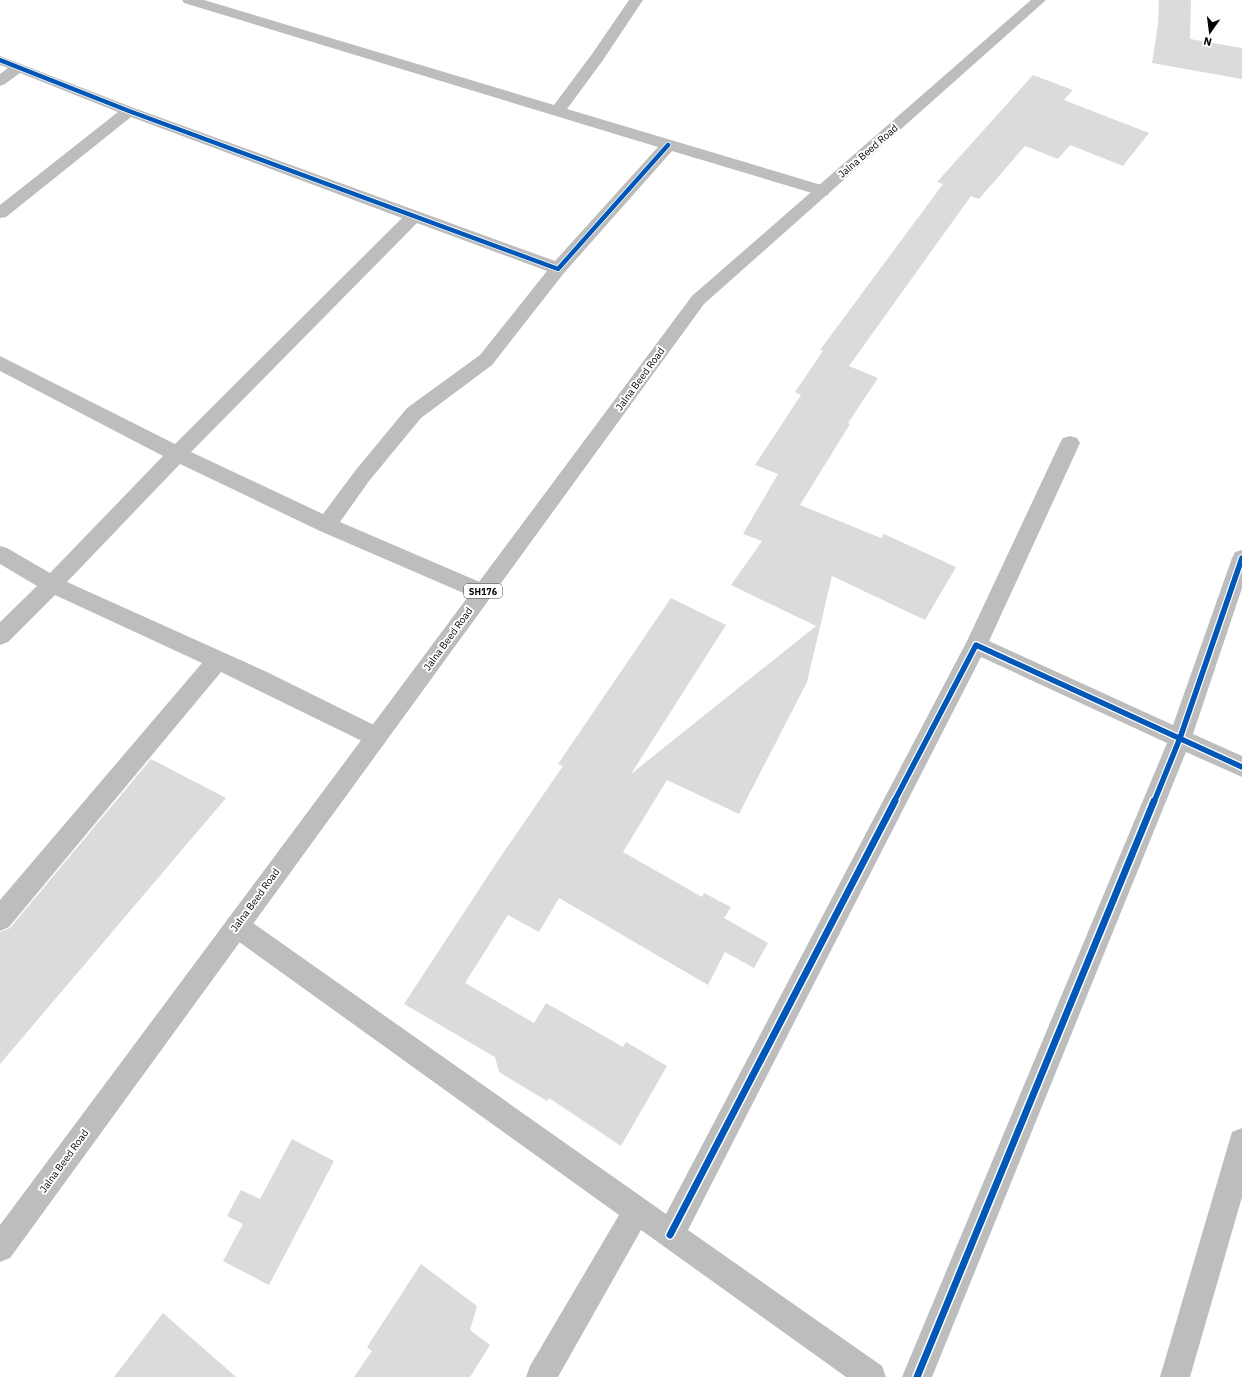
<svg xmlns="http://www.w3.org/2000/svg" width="1242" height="1377" viewBox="0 0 1242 1377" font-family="'IBM Plex Sans',sans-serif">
	<rect width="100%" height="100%" fill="#fff"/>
	<!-- building -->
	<g fill="#dbdbdb">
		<polygon points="1159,0 1191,0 1190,39 1242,48 1242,79 1152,63 1158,24"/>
		<polygon points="1033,75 1073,90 1064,100 1149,133 1123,166 1070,145 1058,159 1025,146 979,199 971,196 849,366 878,378 848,423 850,424 800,505 881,538 884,534 956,567 925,620 832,576 807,682 739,814 667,780 623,852 702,897 704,893 731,907 724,918 768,943 754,968 725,952 708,985 559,898 539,932 508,915 465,983 534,1023 546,1003 623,1047 626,1042 667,1066 621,1146 549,1098 547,1101 499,1072 495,1057 404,1004 499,859 563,766 558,764 671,598 726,625 631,774 816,626 731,585 762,541 743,534 778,474 755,465 801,395 795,392 823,351 820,350 943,184 937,182"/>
		<polygon points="151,759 226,798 0,1064 0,932 10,928"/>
		<polygon points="292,1139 334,1161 269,1285 223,1261 243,1224 227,1216 241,1190 260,1199"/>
		<polygon points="421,1264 477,1306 470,1330 490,1345 470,1377 354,1377 372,1351 367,1347"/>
		<polygon points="163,1313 236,1377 114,1377"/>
	</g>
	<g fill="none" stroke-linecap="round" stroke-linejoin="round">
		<!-- street -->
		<g fill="#bdbdbd" fill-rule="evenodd">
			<path d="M182 0H204L554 105 592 54 629 0H643L603 60 567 109 828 187 830 191 828 195 822 196 672 151 564 273 492 365 421 418 369 481 340 522 489 586 492 592 489 598 482 601 475 598 320 531 180 464 67 582 267 672 384 730 387 737 384 744 376 747 368 744 221 672 9 927 0 931V900L202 663 55 595 8 642 0 645V622L37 586 0 564V546L7 548 50 573 163 456 0 371V356L175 444 402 218 131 117 6 217 0 218V205L118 112 20 73 5 84 0 86V74L8 68 0 65V56L134 108 555 261 658 147 184 3ZM417 223 547 271 480 355 407 408 355 471 323 514 191 452Z"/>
			<polygon points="1070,436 1077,438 1080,443 989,641 1173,725 1232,558 1235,552 1242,550 1242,588 1193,734 1242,756 1242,777 1186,752 932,1377 902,1377 1167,743 981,657 688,1230 882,1366 886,1377 846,1377 641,1230 558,1377 526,1377 530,1366 619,1215 228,934 225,926 228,918 237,914 246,918 666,1214 967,641 1060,443 1063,438"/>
			<polygon points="1242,1128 1242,1197 1190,1377 1160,1377 1232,1132"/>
		</g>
		<!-- primary -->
		<polygon fill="#bdbdbd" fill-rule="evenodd" points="1031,0 1046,0 704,304 10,1258 0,1262 0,1225 692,296"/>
		<defs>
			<polyline id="cycleway-far2" points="0,60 129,111 558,269 668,145"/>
			<g id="cycleway-far1">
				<polyline points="894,802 976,645 1242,767"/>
				<polyline points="1154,802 1180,738 1242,558"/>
			</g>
			<g id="cycleway">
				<polyline points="670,1235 895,801"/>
				<polyline points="917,1377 1154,801"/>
			</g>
		</defs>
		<!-- cycleway-far2 casing -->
		<use href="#cycleway-far2" stroke="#fff" stroke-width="6"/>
		<!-- cycleway-far1 casing -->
		<use href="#cycleway-far1" stroke="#fff" stroke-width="8"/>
		<!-- cycleway casing -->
		<use href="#cycleway" stroke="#fff" stroke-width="10"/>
		<!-- cycleway-far2 -->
		<use href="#cycleway-far2" stroke="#0057b8" stroke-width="4.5"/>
		<!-- cycleway-far1 -->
		<use href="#cycleway-far1" stroke="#0057b8" stroke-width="5.5"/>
		<!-- cycleway -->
		<use href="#cycleway" stroke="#0057b8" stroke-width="7"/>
	</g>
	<g text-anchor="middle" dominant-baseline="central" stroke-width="4" stroke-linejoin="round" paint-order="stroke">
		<!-- shield labels -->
		<rect fill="#fff" stroke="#4c4c4c" stroke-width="1" x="464" y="584" width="38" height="14" rx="3"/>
		<g font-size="9" font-weight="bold" fill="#000">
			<text x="483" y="591">SH176</text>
		</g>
		<!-- street labels -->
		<g font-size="10" fill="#000" stroke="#fff">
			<text transform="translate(868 151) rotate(-41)">Jalna Beed Road</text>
			<text transform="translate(640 379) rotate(-54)">Jalna Beed Road</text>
			<text transform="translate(448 639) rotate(-54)">Jalna Beed Road</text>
			<text transform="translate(255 900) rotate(-54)">Jalna Beed Road</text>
			<text transform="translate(64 1161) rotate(-54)">Jalna Beed Road</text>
		</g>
	</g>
	<!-- north arrow -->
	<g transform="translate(1210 32) rotate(194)" stroke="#ffffff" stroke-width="3" paint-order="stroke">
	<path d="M0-3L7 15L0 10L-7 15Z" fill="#000000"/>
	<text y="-6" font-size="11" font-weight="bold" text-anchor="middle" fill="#000000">N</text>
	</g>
</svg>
